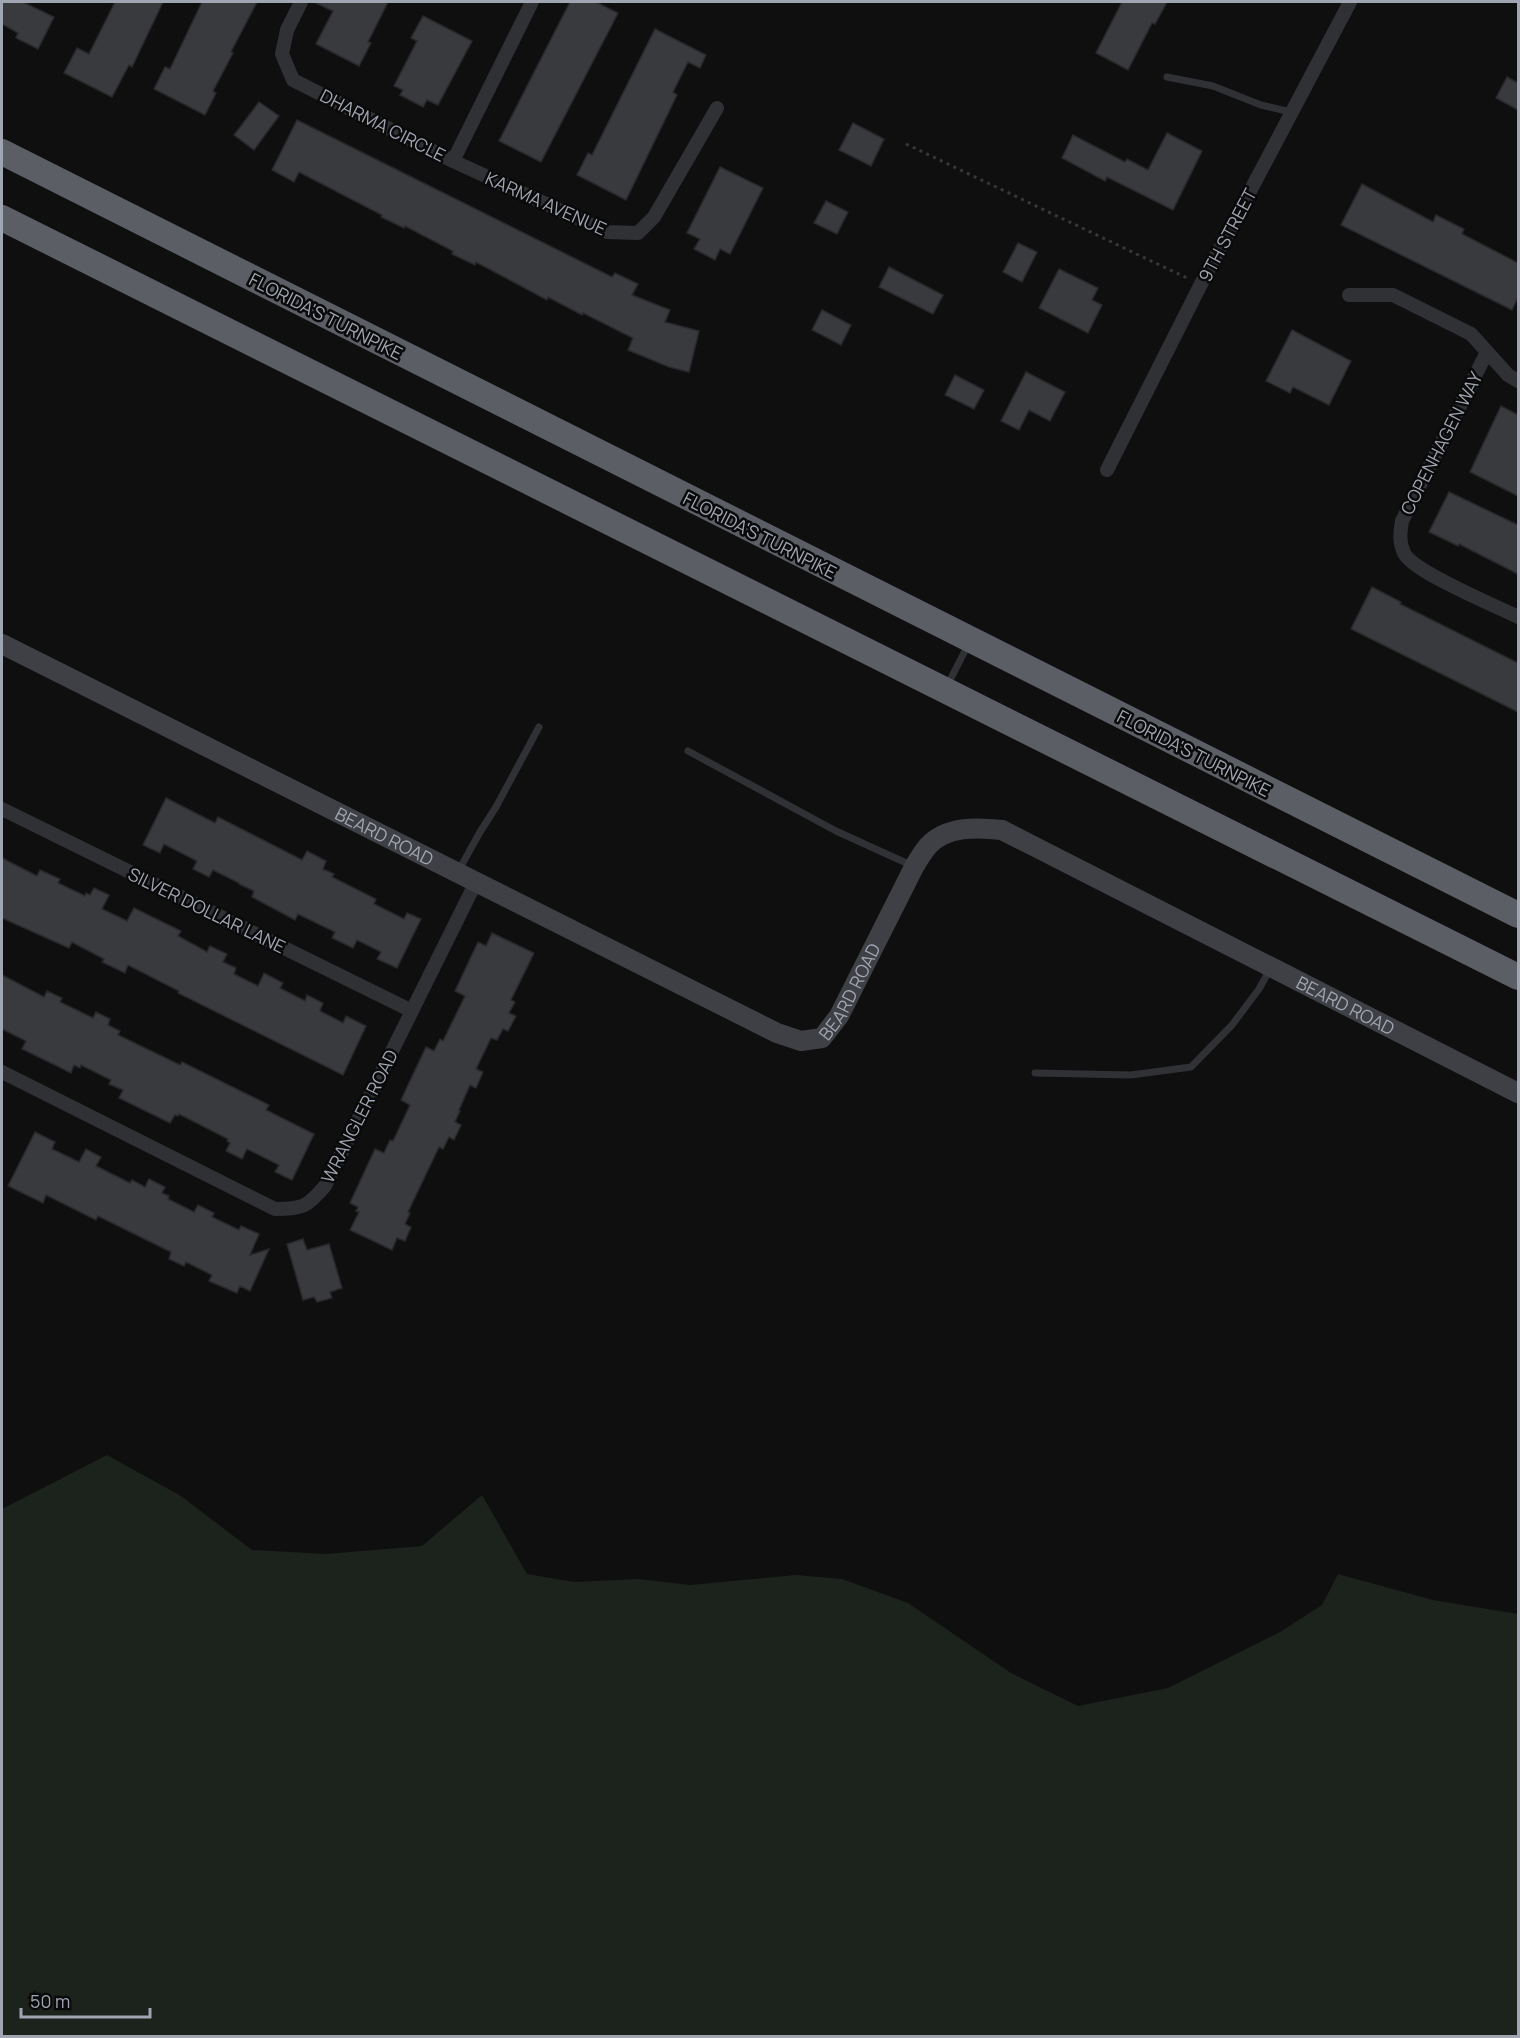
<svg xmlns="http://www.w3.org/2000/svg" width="1520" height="2038" viewBox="0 0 1520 2038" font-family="Manrope,sans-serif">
	<rect width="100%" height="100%" fill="#0f0f10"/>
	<!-- green -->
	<polygon fill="#1b231c" points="107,1455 181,1496 252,1550 326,1554 422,1546 482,1495 527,1574 574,1582 638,1579 690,1585 796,1575 842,1579 908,1603 1011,1673 1078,1706 1168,1688 1280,1632 1322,1605 1338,1574 1433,1600 1518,1614 1518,2036 2,2036 2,1509"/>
	<!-- building -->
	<g fill="#393a3e" stroke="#29292c" stroke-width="1.5">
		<polygon points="2,2 23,2 54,17 38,49 16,38 18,33 2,24"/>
		<polygon points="115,2 163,2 132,67 129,65 112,97 64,73 77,48 89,54"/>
		<polygon points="202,2 257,2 231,52 233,53 213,91 216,93 205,115 154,89 165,67 170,69"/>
		<polygon points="314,2 388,2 368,42 371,43 359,66 316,44 333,11"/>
		<polygon points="570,2 596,2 618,13 541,162 499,141"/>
		<polygon points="1122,2 1167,2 1155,24 1152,23 1128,70 1096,53"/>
		<polygon points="423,16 472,41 438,105 427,100 423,107 400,95 403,90 394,86 417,41 411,38"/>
		<polygon points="655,29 706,55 700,68 688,62 673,92 677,95 626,200 577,175 588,153 592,155"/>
		<polygon points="1507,77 1518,83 1518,110 1496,98"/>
		<polygon points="259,102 279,116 254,150 234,135"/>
		<polygon points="297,120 612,277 615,273 638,284 632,295 670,310 665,322 699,331 689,372 669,367 628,350 633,338 583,313 582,315 548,297 547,300 476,262 475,265 452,254 453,251 405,226 404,228 381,217 382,215 299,172 294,182 272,170"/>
		<polygon points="853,123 884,139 871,166 839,150"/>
		<polygon points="1167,133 1202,151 1173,210 1107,177 1105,181 1062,158 1073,135 1125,162 1127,159 1148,170"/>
		<polygon points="720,167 763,188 730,254 720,249 715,260 694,249 700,239 687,233"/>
		<polygon points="1362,184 1433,222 1436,215 1464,229 1462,234 1518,263 1518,297 1512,310 1341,225"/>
		<polygon points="826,201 848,212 837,234 814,223"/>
		<polygon points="1018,243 1037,252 1022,282 1003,272"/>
		<polygon points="889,267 943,295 933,314 879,287"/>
		<polygon points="1059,269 1098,288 1092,300 1102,305 1088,333 1039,308"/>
		<polygon points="822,310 851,325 841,345 812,330"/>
		<polygon points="1292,330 1351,361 1329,405 1293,387 1290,393 1266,381"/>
		<polygon points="1026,372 1065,392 1050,421 1029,410 1019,430 1001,421"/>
		<polygon points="955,375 984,390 974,409 945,395"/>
		<polygon points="1501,406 1518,415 1518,496 1470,472"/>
		<polygon points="1449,492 1518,525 1518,574 1459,544 1458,546 1429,532"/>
		<polygon points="1372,587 1401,602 1400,604 1518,663 1518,712 1351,629"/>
		<polygon points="166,798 215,823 218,817 302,860 307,851 326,861 323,869 334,874 332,877 376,899 374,904 404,919 407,913 421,919 397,968 377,959 381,952 357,940 353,948 332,938 335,932 298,914 295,920 252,897 254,891 239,884 239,883 213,870 209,877 193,869 197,861 164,844 160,853 143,845"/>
		<polygon points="2,858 37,876 40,870 60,879 58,883 85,896 86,893 90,895 94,888 109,895 102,909 127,921 134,908 181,931 178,936 207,952 210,946 227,954 223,962 236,968 234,974 258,986 264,973 283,983 280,988 305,1001 307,995 323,1003 320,1011 343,1023 346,1016 366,1026 343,1075 178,993 179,991 128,965 125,973 102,962 104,959 72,942 69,948 2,918"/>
		<polygon points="492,933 534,953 511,1000 515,1002 509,1013 516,1016 508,1031 503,1029 497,1040 491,1038 476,1069 483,1072 476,1088 470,1085 459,1110 460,1111 455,1122 461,1125 454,1140 449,1137 443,1149 439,1147 408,1212 410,1213 405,1224 411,1227 405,1241 397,1238 392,1250 350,1230 359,1212 356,1211 358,1207 350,1203 375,1149 384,1153 390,1140 393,1141 410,1105 401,1100 426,1047 434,1051 440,1039 443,1041 465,996 455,991 478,942 486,946"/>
		<polygon points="2,975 44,997 47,991 62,998 60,1002 93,1018 96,1012 110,1019 108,1025 120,1031 118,1035 180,1065 182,1062 269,1105 266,1110 314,1134 292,1180 275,1172 279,1165 247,1149 242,1159 226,1151 230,1143 227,1141 228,1139 179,1114 178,1116 175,1115 170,1123 119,1098 123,1090 109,1084 111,1080 81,1065 80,1068 74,1065 71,1073 22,1049 26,1041 2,1029"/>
		<polygon points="35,1132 55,1142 52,1149 79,1162 86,1149 101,1157 96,1166 130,1183 132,1180 145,1187 149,1179 165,1187 162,1193 169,1196 168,1199 194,1212 198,1205 214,1213 212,1217 239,1230 241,1226 259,1234 250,1255 269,1249 250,1291 240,1286 237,1293 209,1281 212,1275 186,1262 184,1266 169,1259 171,1252 98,1216 96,1220 46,1195 43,1203 8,1186"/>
		<polygon points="303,1239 307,1250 329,1244 342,1288 330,1292 332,1298 317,1302 314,1297 303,1300 287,1244"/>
	</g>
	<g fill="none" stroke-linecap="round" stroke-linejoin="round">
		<!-- path -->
		<polyline stroke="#36383c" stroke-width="3" stroke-dasharray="3 4.5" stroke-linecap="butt" points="906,144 1189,279"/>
		<!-- lane -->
		<g stroke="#303135" stroke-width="7">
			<polyline points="1167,77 1213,86 1261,105 1291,112"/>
			<polyline points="947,686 969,643"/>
			<polyline points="688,751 836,831 913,866"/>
			<polyline points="459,870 480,832 496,807 539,727"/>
			<polyline points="1035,1073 1131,1075 1191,1067 1232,1025 1259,989 1270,969"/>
		</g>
		<!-- street -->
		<g stroke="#303135" stroke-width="14">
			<polyline points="301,2 287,30 282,54 293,80 453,161 607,232 638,233 654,217 717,108"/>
			<polyline points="453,161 532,2"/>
			<polyline points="1349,295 1393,295 1471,334 1508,375 1518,381"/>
			<path d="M1487 352 1402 521C1400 533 1399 542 1404 553 1413 572 1496 606 1518 617"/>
			<polyline points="1107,470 1201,284 1350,2"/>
			<polyline points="2,809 412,1011"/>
			<path d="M2 1072 275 1209C303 1209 307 1207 325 1186L476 882"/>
		</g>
		<!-- secondary -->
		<path stroke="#3e4045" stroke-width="20" id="s1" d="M2 644 777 1033 801 1041 822 1038 839 1016 914 867C918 860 923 852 928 846 946 826 977 827 1002 830L1518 1093"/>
		<!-- highway -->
		<g stroke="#5c5e66" stroke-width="26">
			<polyline points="2,152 1518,915"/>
			<polyline points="2,218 1518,977"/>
		</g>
	</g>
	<g text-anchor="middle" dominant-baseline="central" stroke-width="5" stroke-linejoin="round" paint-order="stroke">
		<!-- street labels -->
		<g font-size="18" fill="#a0a5b2" stroke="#0a0a0b">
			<text transform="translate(383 125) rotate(27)">DHARMA CIRCLE</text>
			<text transform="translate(546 203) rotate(24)">KARMA AVENUE</text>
			<text transform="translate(1227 235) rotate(-62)">9TH STREET</text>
			<text transform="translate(326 316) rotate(27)">FLORIDA'S TURNPIKE</text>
			<text transform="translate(1441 443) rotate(-63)">COPENHAGEN WAY</text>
			<text transform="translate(760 535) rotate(27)">FLORIDA'S TURNPIKE</text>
			<text transform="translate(1194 753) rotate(27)">FLORIDA'S TURNPIKE</text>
			<text stroke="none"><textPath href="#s1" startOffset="428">BEARD ROAD</textPath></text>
			<text transform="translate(207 910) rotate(26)">SILVER DOLLAR LANE</text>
			<text stroke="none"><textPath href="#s1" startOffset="968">BEARD ROAD</textPath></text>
			<text stroke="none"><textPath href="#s1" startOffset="1598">BEARD ROAD</textPath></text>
			<text transform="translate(359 1116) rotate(-63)">WRANGLER ROAD</text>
		</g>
	</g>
	<!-- border -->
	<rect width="1520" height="2038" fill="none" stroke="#a0a5b2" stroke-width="6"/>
	<!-- scale -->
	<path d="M21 2008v9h129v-9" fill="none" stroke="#a0a5b2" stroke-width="3"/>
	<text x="30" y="2008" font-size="18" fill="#a0a5b2" stroke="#0a0a0b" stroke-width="4.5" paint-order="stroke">50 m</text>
</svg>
